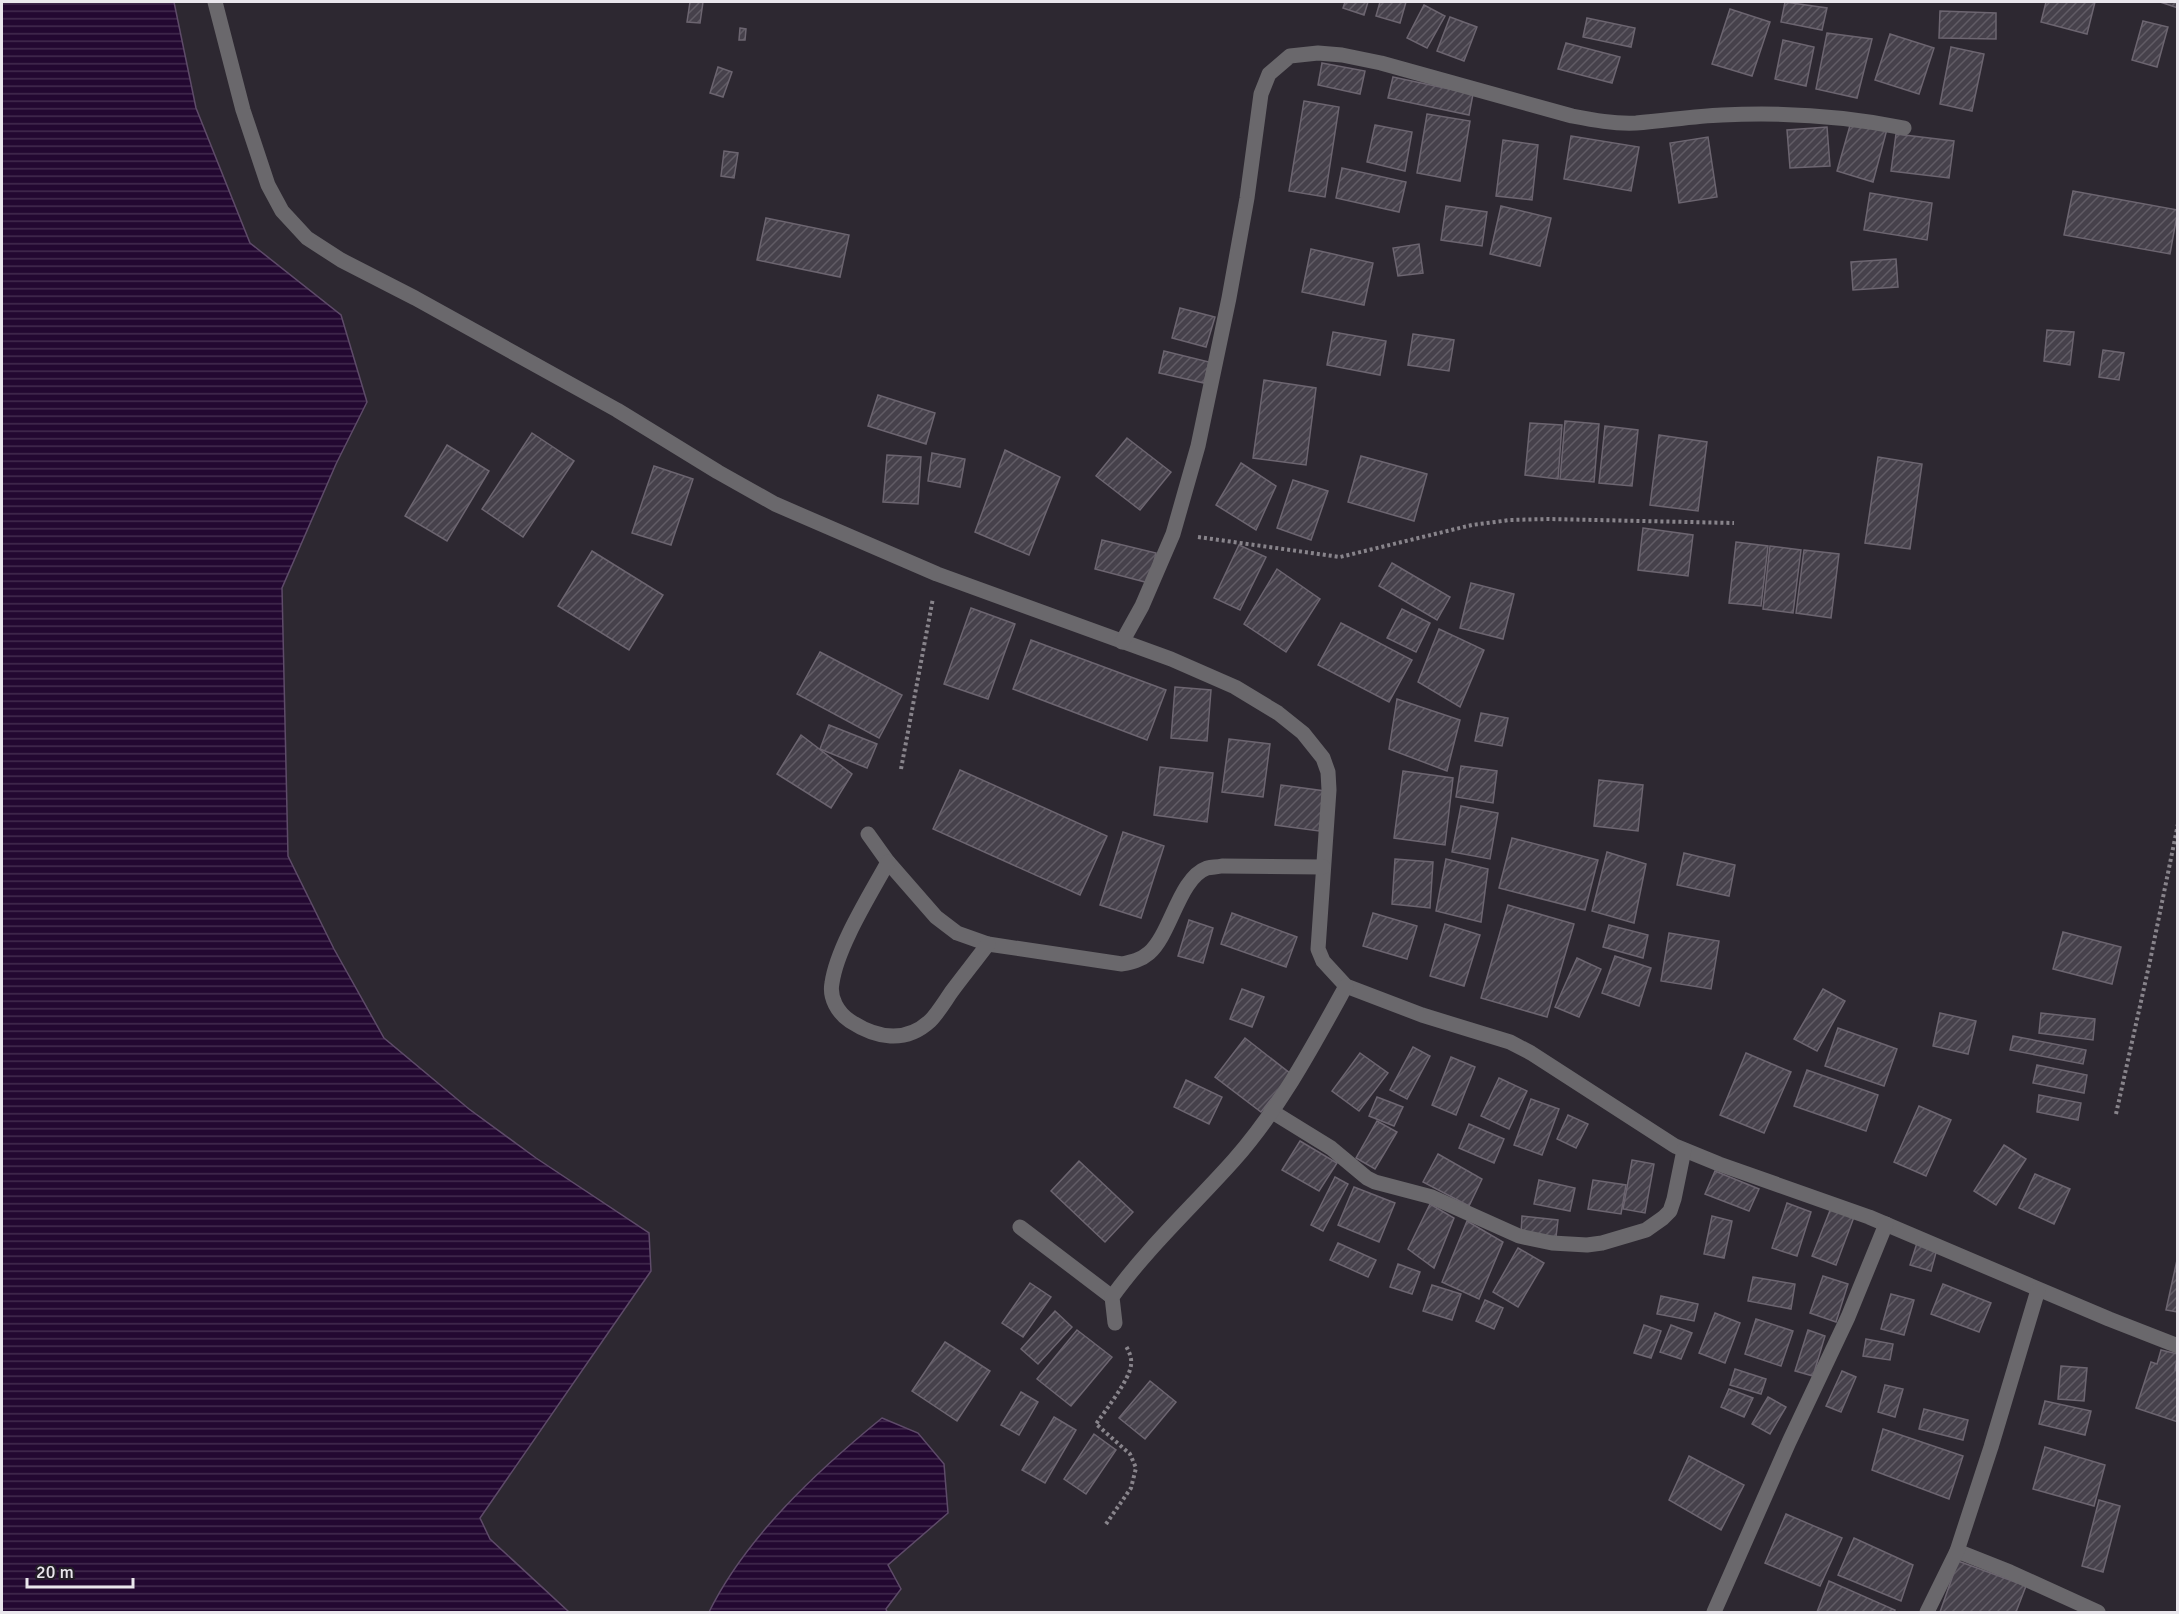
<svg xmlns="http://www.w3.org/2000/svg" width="2179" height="1614" viewBox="0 0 2179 1614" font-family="Signika,sans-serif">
	<defs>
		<pattern id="water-rules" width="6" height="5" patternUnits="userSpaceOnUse" patternTransform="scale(1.5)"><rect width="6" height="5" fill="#230831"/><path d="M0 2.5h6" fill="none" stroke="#432c4f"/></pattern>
		<pattern id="building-hatch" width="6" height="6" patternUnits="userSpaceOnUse" patternTransform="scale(1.5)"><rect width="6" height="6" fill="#46414b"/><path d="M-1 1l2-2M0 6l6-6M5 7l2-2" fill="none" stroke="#615c65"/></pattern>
	</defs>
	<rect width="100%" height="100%" fill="#2d2831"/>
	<!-- water -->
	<g fill="url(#water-rules)" stroke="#5e4b69" stroke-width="1.5">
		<polygon points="2,2 174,2 196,108 250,243 341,315 367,402 336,464 282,588 288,856 334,949 384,1038 469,1109 536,1158 649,1233 651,1271 480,1518 490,1539 569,1612 2,1612"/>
		<path d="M882 1418 918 1433 944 1464 948 1513 888 1565 901 1589 886 1609 887 1612H709C746 1537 817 1471 882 1418Z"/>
	</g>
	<!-- building -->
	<g fill="url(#building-hatch)" stroke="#6c6570" stroke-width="1.5">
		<polygon points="690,2 703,2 700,23 687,22"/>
		<polygon points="1345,2 1368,2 1364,15 1343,8"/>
		<polygon points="1380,2 1406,2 1400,23 1376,16"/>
		<polygon points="1785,2 1827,8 1822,30 1781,22"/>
		<polygon points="2046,2 2095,2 2087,34 2041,22"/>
		<polygon points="2160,2 2178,2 2178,8"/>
		<polygon points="1424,5 1445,16 1427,48 1407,38"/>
		<polygon points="1730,9 1770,22 1752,76 1712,64"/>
		<polygon points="1940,11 1996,13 1996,39 1939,38"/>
		<polygon points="1450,17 1477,27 1464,61 1437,51"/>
		<polygon points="1587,18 1635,28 1631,47 1583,37"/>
		<polygon points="2143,21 2168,27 2157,67 2132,60"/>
		<polygon points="740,28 746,29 745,40 739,40"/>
		<polygon points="1827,33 1872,39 1857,98 1816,89"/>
		<polygon points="1890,34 1934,48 1919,94 1875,80"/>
		<polygon points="1783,40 1814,47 1806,86 1775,79"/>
		<polygon points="1566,43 1620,57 1612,83 1558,69"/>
		<polygon points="1951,47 1984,54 1972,111 1940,104"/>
		<polygon points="1322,63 1365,71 1360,94 1318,85"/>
		<polygon points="718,67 732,72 723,97 710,93"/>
		<polygon points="1393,77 1473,94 1469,115 1388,98"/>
		<polygon points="1304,101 1339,107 1325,197 1289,191"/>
		<polygon points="1427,114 1470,121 1460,181 1417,173"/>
		<polygon points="1851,122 1887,129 1873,182 1837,171"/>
		<polygon points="1375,125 1412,132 1405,171 1367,162"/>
		<polygon points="1827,127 1830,166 1790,168 1787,130"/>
		<polygon points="1896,134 1954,141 1949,178 1891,171"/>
		<polygon points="1571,136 1639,147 1631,191 1564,179"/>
		<polygon points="1708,137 1717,197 1679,203 1670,143"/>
		<polygon points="1503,140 1538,145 1532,200 1496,196"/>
		<polygon points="724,151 738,153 734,178 721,176"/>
		<polygon points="1342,168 1406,182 1399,212 1336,198"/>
		<polygon points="2073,191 2178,210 2170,254 2064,235"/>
		<polygon points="1870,193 1932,203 1927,240 1864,230"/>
		<polygon points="1446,206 1487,212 1482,246 1441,240"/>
		<polygon points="1501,206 1551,218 1540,266 1490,254"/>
		<polygon points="766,218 849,235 840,277 757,260"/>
		<polygon points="1419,244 1423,273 1398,276 1393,248"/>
		<polygon points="1311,249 1373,263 1364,305 1302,292"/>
		<polygon points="1896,259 1898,287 1853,290 1851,262"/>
		<polygon points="1180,308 1215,317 1206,347 1172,338"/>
		<polygon points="2047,330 2074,332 2070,365 2044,361"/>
		<polygon points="1333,332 1386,341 1380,375 1327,365"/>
		<polygon points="1413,334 1454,340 1449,371 1408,365"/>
		<polygon points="2103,350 2124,353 2119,380 2099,377"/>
		<polygon points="1164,351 1209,362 1204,383 1159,373"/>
		<polygon points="1264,380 1316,388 1306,465 1253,458"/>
		<polygon points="878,395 935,413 926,444 868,426"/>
		<polygon points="1565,421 1599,424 1594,482 1560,479"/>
		<polygon points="1530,423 1562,425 1558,479 1525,475"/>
		<polygon points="1605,426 1638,430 1632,486 1599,483"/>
		<polygon points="532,433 574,461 523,537 482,509"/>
		<polygon points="1659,435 1707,442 1698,511 1650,505"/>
		<polygon points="1127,438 1171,472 1140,510 1096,476"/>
		<polygon points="447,445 489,471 447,541 405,516"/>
		<polygon points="1005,450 1060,477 1029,555 975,532"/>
		<polygon points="932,453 965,459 960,487 928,481"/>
		<polygon points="887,455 921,457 918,504 883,502"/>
		<polygon points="1361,456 1427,474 1414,521 1348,502"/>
		<polygon points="1878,457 1922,464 1910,549 1865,543"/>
		<polygon points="1241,463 1276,486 1256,530 1216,505"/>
		<polygon points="654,466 693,479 671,545 632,533"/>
		<polygon points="1293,480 1328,491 1311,540 1277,528"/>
		<polygon points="1643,528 1693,535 1688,576 1638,570"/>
		<polygon points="1102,540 1156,553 1149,583 1095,569"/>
		<polygon points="1736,542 1768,546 1761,606 1729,603"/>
		<polygon points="1239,545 1266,557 1240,610 1214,598"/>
		<polygon points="1770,546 1801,550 1793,613 1763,609"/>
		<polygon points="1804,550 1839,554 1831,618 1796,613"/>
		<polygon points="592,551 663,595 629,650 558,606"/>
		<polygon points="1392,563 1450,597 1437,620 1379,586"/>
		<polygon points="1277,569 1320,599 1286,652 1244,624"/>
		<polygon points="1471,583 1514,594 1503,639 1460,628"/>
		<polygon points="971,608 1015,624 988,699 944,684"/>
		<polygon points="1402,609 1430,623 1416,652 1387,638"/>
		<polygon points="1341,623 1412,660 1389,702 1318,665"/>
		<polygon points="1439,629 1484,650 1460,707 1418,682"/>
		<polygon points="1031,640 1166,690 1147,740 1013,689"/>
		<polygon points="820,652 902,695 879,738 797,694"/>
		<polygon points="1175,687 1211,690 1207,741 1171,738"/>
		<polygon points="1397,699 1460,720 1447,771 1389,749"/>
		<polygon points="1481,713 1508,718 1502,746 1475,741"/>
		<polygon points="829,725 877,744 867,768 820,749"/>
		<polygon points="801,735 852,774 831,808 777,774"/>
		<polygon points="1229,739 1270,744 1263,797 1222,792"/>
		<polygon points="1461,766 1497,771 1493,803 1456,797"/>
		<polygon points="1160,767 1213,773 1207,822 1154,815"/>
		<polygon points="960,770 1107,836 1080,895 933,829"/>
		<polygon points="1403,771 1453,778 1445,845 1394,838"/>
		<polygon points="1599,780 1643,785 1638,831 1594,826"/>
		<polygon points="1281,785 1325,791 1319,831 1275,825"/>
		<polygon points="1461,806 1498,813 1490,859 1452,852"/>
		<polygon points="1123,832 1164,846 1141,918 1100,905"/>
		<polygon points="1512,838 1598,860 1585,910 1499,888"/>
		<polygon points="1607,852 1646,864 1634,923 1592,911"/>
		<polygon points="1684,853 1735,865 1729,896 1677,885"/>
		<polygon points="1395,859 1433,862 1430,908 1392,904"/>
		<polygon points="1446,859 1488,869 1481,922 1436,911"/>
		<polygon points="1508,905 1574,924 1547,1017 1481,998"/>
		<polygon points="1232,913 1297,937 1286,967 1221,944"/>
		<polygon points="1373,913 1417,926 1407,959 1363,946"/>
		<polygon points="1189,920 1213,928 1203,963 1178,956"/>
		<polygon points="1445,924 1480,935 1464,986 1430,976"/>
		<polygon points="1609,925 1648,935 1643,958 1603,947"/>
		<polygon points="2063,932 2121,947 2112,984 2053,969"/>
		<polygon points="1669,933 1719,941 1711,989 1661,981"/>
		<polygon points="1615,956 1651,968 1639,1006 1602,993"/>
		<polygon points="1577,958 1601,969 1579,1017 1555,1007"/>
		<polygon points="1242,989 1264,997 1252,1027 1230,1019"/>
		<polygon points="1823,989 1845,1001 1817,1051 1794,1039"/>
		<polygon points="1940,1013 1976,1021 1968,1054 1933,1046"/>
		<polygon points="2041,1013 2095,1019 2093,1040 2039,1033"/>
		<polygon points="1838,1028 1897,1049 1884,1086 1825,1066"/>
		<polygon points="2013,1036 2086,1050 2083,1064 2010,1050"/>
		<polygon points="1245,1038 1291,1074 1261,1112 1215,1077"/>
		<polygon points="1413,1047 1430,1056 1407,1099 1390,1090"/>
		<polygon points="1360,1053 1388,1073 1359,1111 1332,1091"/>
		<polygon points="1746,1053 1791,1072 1764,1133 1720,1115"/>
		<polygon points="1451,1057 1475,1067 1456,1115 1432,1105"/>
		<polygon points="2037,1065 2087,1075 2084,1093 2033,1083"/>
		<polygon points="1807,1070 1878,1095 1866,1131 1794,1106"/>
		<polygon points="1499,1078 1527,1091 1509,1129 1481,1116"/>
		<polygon points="1186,1080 1222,1097 1209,1124 1174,1107"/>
		<polygon points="2039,1095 2081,1103 2078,1120 2037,1112"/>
		<polygon points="1377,1097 1403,1107 1394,1126 1369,1116"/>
		<polygon points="1531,1099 1559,1109 1542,1155 1514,1145"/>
		<polygon points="1919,1106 1951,1120 1926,1176 1894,1162"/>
		<polygon points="1568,1115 1588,1124 1576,1148 1557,1139"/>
		<polygon points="1377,1121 1397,1132 1375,1169 1356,1158"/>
		<polygon points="1469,1124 1504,1139 1494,1163 1459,1148"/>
		<polygon points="1300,1141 1337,1163 1319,1191 1282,1170"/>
		<polygon points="2004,1145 2026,1159 1996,1205 1974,1191"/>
		<polygon points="1438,1154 1482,1179 1469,1206 1423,1182"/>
		<polygon points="1632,1160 1654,1164 1645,1213 1623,1209"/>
		<polygon points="1079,1161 1133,1212 1105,1242 1051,1191"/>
		<polygon points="1715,1171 1759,1189 1749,1211 1705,1194"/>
		<polygon points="2035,1174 2070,1189 2054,1224 2019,1208"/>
		<polygon points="1335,1177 1348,1184 1323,1231 1311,1225"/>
		<polygon points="1539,1180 1575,1188 1570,1211 1534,1204"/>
		<polygon points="1593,1180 1626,1185 1621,1214 1588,1209"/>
		<polygon points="1354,1187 1395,1203 1379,1242 1338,1225"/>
		<polygon points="1787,1203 1811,1212 1797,1256 1772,1248"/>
		<polygon points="1430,1204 1454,1218 1434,1268 1408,1249"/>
		<polygon points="1831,1208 1854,1217 1836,1265 1812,1256"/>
		<polygon points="1522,1216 1558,1220 1556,1237 1521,1233"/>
		<polygon points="1712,1216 1732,1221 1724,1258 1704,1254"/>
		<polygon points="1467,1221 1503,1242 1479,1299 1442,1282"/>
		<polygon points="1338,1243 1376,1260 1368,1277 1330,1260"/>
		<polygon points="1917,1243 1937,1249 1931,1271 1910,1265"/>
		<polygon points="1518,1248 1544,1263 1518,1307 1493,1292"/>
		<polygon points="2177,1260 2178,1260 2178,1312 2166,1310"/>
		<polygon points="1398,1264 1420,1272 1412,1294 1390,1287"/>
		<polygon points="1823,1276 1848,1284 1836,1322 1810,1313"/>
		<polygon points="1753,1277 1795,1284 1791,1309 1748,1301"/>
		<polygon points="1030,1283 1051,1297 1023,1337 1002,1323"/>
		<polygon points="1943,1284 1991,1303 1979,1332 1931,1314"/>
		<polygon points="1432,1285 1461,1294 1452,1320 1423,1311"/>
		<polygon points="1891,1294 1914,1300 1904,1335 1881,1329"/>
		<polygon points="1661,1296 1698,1304 1694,1321 1657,1314"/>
		<polygon points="1485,1300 1503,1308 1494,1329 1476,1321"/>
		<polygon points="1055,1311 1072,1327 1038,1364 1021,1349"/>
		<polygon points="1715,1313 1740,1323 1725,1363 1699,1353"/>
		<polygon points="1756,1319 1793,1331 1781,1366 1745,1354"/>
		<polygon points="1644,1325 1661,1331 1651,1358 1634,1353"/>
		<polygon points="1671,1325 1692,1333 1681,1359 1660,1352"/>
		<polygon points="1077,1330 1112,1357 1071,1406 1037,1379"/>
		<polygon points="1808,1330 1825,1336 1813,1376 1795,1371"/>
		<polygon points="1866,1339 1893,1344 1890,1360 1863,1356"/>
		<polygon points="945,1342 990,1371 957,1421 912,1391"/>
		<polygon points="2161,1350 2178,1354 2175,1370 2178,1371 2178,1422 2136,1408 2151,1362 2157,1364"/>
		<polygon points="2061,1366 2087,1368 2084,1401 2058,1399"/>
		<polygon points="1735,1369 1766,1379 1761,1394 1730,1385"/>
		<polygon points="1842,1371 1856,1377 1841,1412 1826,1406"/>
		<polygon points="1150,1381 1176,1402 1145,1439 1119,1418"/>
		<polygon points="1885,1385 1903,1389 1895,1417 1878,1412"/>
		<polygon points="1729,1389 1753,1398 1744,1417 1721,1407"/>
		<polygon points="1021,1392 1038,1402 1019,1435 1001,1425"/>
		<polygon points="1768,1397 1786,1407 1770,1434 1752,1424"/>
		<polygon points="2045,1401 2091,1411 2085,1435 2039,1424"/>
		<polygon points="1924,1409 1968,1420 1963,1440 1919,1429"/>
		<polygon points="1054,1417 1076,1430 1045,1483 1022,1470"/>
		<polygon points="1883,1429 1963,1456 1949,1499 1872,1470"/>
		<polygon points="1094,1434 1116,1450 1086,1494 1064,1479"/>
		<polygon points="2045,1447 2105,1465 2094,1506 2033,1489"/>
		<polygon points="1689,1456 1744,1485 1721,1530 1669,1500"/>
		<polygon points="2099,1500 2120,1506 2103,1572 2082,1566"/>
		<polygon points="1786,1514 1842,1538 1820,1586 1765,1563"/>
		<polygon points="1854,1538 1913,1565 1901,1601 1838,1575"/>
		<polygon points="1958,1561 2026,1586 2016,1612 1940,1612"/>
		<polygon points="1829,1581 1895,1610 1894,1612 1817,1612"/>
	</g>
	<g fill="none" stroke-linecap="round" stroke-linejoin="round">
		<!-- path -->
		<g stroke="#88848b" stroke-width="4" stroke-dasharray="3 3" stroke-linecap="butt">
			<polyline points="1198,537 1340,557 1472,525 1510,520 1549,519 1734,523"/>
			<polyline points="901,769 933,598"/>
			<polyline points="2116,1114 2150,961 2178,824"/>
			<path d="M1106 1524 1131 1488 1136 1468 1130 1454 1096 1424C1105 1411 1130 1379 1131 1365 1132 1357 1129 1352 1126 1346"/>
		</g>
		<!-- minor -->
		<g stroke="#6a686c" stroke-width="15">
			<polyline points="215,2 243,110 268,185 282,211 307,238 341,260 415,298 617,410 718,472 775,504 937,574 1171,659 1235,687 1278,713 1303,733 1323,758 1328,772 1329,790 1318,949 1323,961 1346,986 1422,1015 1510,1042 1531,1053 1675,1146 1719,1164 1869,1217 2109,1319 2178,1346"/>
			<path d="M1122 642 1142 606 1173 534 1198 446 1229 298 1247 198 1261 94 1269 74 1290 56 1318 53 1342 55 1381 63 1572 116C1593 120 1614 124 1636 123 1665 121 1693 116 1722 115 1783 112 1845 116 1904 128"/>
			<path d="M868 834 888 862 936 917 957 933 988 944 1122 964C1132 962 1141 960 1149 953 1171 934 1179 878 1207 868 1212 867 1217 867 1222 866L1323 867"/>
			<path d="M888 862C870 895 837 947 832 983 829 998 838 1013 850 1021 876 1038 905 1044 930 1021 938 1013 945 1001 952 991 964 975 976 960 988 944"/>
			<polyline points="1271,1111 1331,1148 1367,1178 1375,1182 1432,1197 1519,1236 1552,1243 1587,1245 1602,1243 1646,1230 1663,1218 1670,1211 1674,1199 1684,1150"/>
			<polyline points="1020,1227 1112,1297"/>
			<path d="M1115 1323 1112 1297C1148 1247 1193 1206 1234 1160 1280 1108 1313 1046 1346 986"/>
			<polyline points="1957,1551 2010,1572 2098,1612"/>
			<polyline points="1714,1612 1789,1442 1848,1317 1886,1224"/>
			<polyline points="1927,1612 1957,1551 1991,1447 2038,1290"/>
		</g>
	</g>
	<!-- border -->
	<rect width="2179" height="1614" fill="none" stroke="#e9e6ec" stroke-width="6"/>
	<!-- scale -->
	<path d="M27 1578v9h106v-9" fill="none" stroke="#e9e6ec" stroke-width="3"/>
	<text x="36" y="1578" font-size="18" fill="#e9e6ec" stroke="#231e27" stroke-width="4.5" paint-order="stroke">20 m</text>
</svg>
